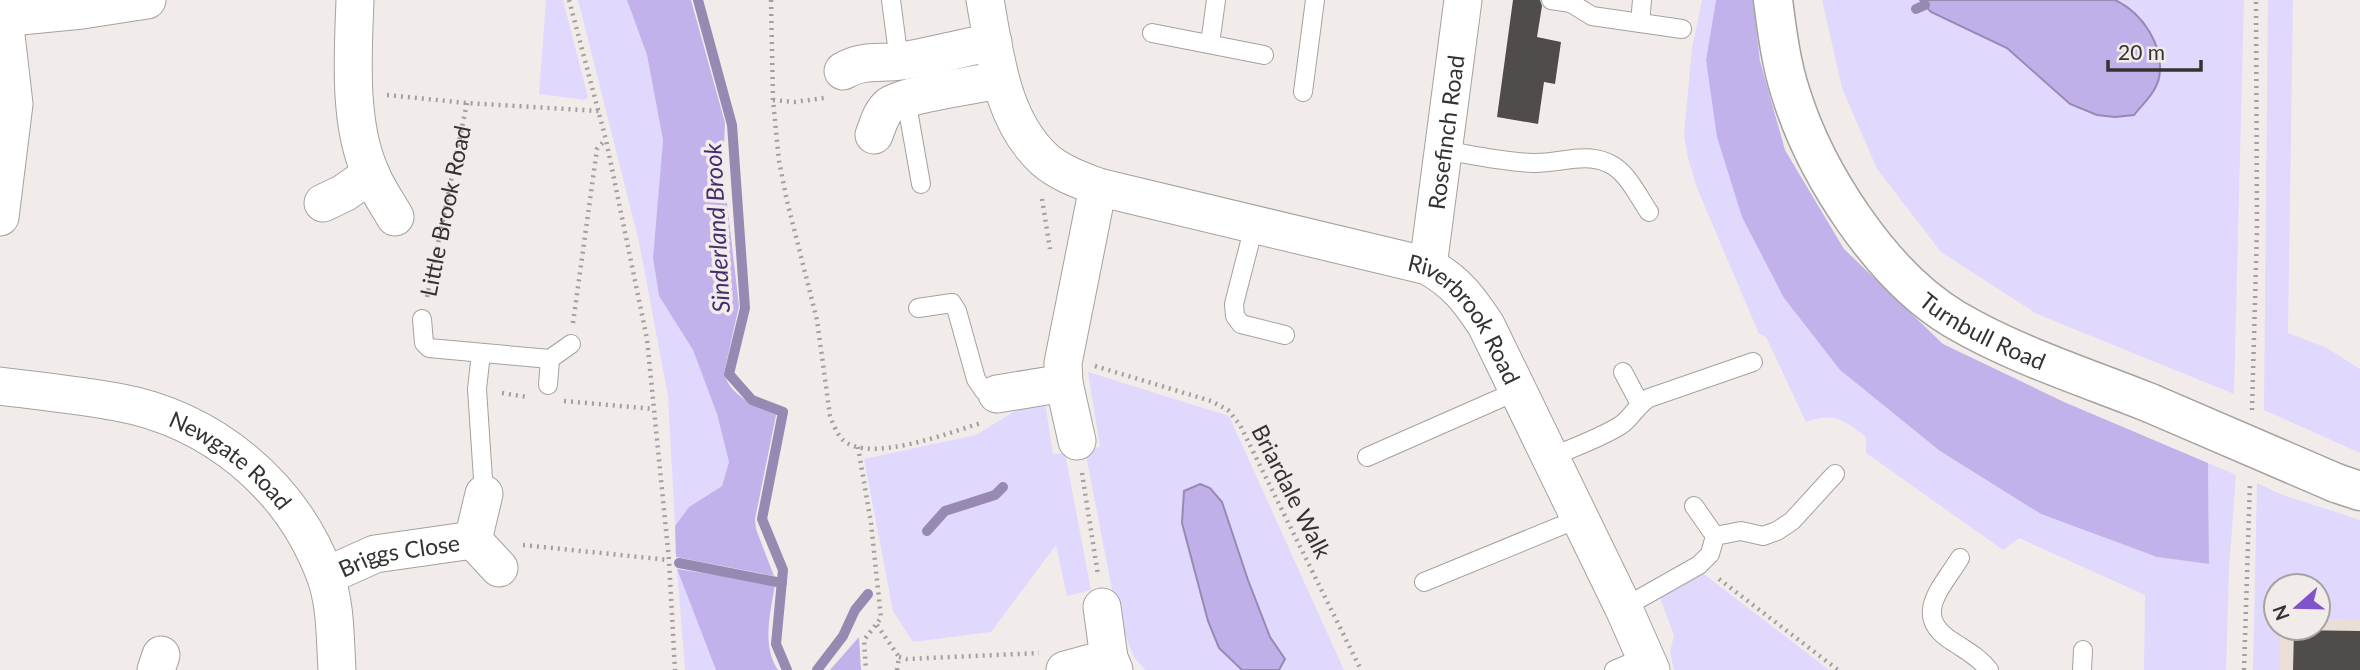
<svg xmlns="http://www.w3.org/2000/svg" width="2360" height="670" viewBox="0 0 2360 670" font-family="Lato,sans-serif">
	<rect width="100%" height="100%" fill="#f1ece9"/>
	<!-- built -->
	<polygon fill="#eadfd8" points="2318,619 2360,620 2360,670 2280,670 2280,628 2318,628"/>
	<!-- green -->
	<g fill="#e1d8fe">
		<polygon points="546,0 563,0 588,97 585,100 539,94"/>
		<polygon points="578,0 627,0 647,55 663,140 653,258 659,296 693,350 717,414 729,462 722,486 689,507 675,526 668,396 639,242"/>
		<path d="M1702 0H1716L1706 60 1784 298 1840 370 1940 451 2041 514 2157 557 2209 564 2208 463 2236 475 2229 570 2226 670H2144L2145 595 2019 538 2003 550 1866 453V437C1843 420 1835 412 1806 422L1766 337 1759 334 1697 188 1688 158 1684 134 1692 48Z"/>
		<polygon points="1822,0 2244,0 2234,394 2037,314 1941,252 1877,169 1842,88"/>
		<polygon points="2268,0 2293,0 2288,333 2327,348 2360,369 2360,453 2264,410"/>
		<polygon points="1088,372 1229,416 1344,670 1145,670 1134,657 1117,615 1085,450 1100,447"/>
		<polygon points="1039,403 1046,408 1053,454 1065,453 1091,590 1067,596 1056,545 991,632 913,642 893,611 864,459 976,435 1018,409"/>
		<polygon points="2257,483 2280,494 2360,520 2360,620 2318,619 2318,586 2276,586 2276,628 2280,628 2280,670 2253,670"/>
		<polygon points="677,569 716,670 685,670"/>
		<polygon points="1700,571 1829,670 1674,670 1670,652 1674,635 1659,595"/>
	</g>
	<!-- forest -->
	<g fill="#c1b2ec">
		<path d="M627 0H691L725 123 723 169 739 306 724 373C730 396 756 407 776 415L755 519 756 529 774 576 676 557 675 526 689 507 722 486 729 462 717 414 693 350 659 296 653 258 663 140 647 55Z"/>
		<polygon points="1716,0 1753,0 1760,61 1785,150 1844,249 1943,344 2064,402 2208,463 2209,564 2157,557 2041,514 1940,451 1840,370 1784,298 1742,217 1717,137 1706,60"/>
		<path d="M677 569 775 584C771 612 761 645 778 670H716Z"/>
		<polygon points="859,637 861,670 830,670"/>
	</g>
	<!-- water -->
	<g fill="#c0b0ea" stroke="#968ab3" stroke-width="2">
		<path d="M1920 0H2115C2143 13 2165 47 2159 78 2156 92 2143 104 2134 115L2115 117 2097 115 2070 104 2007 48 1931 12Z"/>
		<polygon points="1200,484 1210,488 1222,502 1248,580 1270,637 1285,659 1279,670 1242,670 1219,648 1208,621 1182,523 1184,491"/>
	</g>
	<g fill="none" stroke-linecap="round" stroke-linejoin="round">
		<!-- stream -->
		<g stroke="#968ab3" stroke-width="10">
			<polyline points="698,0 732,125 745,308 729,374 752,400 783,412 762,519 783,570 776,644 787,670"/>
			<polyline points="1916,9 1925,5"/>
			<polyline points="927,531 945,511 995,495 1003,487"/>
			<polyline points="679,563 782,583"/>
			<polyline points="817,670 843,636 855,610 868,594"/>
		</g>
	</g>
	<!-- building -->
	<g fill="#504c4a">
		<polygon points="1513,0 1540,0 1542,6 1537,37 1561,42 1555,84 1544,82 1538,124 1497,117"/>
		<polygon points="2294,630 2360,631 2360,670 2293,670"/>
	</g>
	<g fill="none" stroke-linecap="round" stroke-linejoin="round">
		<defs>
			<g id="lane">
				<polyline points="891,0 899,61"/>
				<polyline points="1551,0 1571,3 1592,16 1682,29"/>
				<polyline points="1640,23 1642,0"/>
				<polyline points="1152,33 1264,55"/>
				<polyline points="1210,44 1216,0"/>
				<polyline points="1303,92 1315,0"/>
				<polyline points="906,99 921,184"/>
				<path d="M1443 150C1473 155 1503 162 1533 163 1558 164 1584 152 1608 163 1627 171 1638 196 1649 212"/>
				<polyline points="1254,226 1234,304 1235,316 1241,324 1285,335"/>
				<polyline points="918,308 952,303 957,311 976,379 984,391 997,394"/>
				<polyline points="422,319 424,343 429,348 550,359"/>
				<polyline points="481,353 477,389 484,494"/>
				<polyline points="1623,372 1640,404"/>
				<polyline points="548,385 550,359 571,344"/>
				<polyline points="1367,457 1517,391"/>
				<path d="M1550 458C1573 447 1599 439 1621 425 1632 417 1637 405 1649 398L1753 362"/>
				<polyline points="1694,506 1715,536"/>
				<path d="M1960 558C1941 589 1910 617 1955 643 1967 651 1980 658 1989 670"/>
				<polyline points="1424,582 1580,518"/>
				<polyline points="1623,608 1699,565 1710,554 1715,536 1741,531 1763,536 1777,531 1792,521 1835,474"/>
				<polyline points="1614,670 1647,656"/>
				<polyline points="2082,670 2083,650"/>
			</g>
			<g id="street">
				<path d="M355 0C353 54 348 124 371 174 377 189 387 203 395 217"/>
				<path id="s2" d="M985 0C995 54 1001 120 1045 160 1060 173 1080 180 1098 187L1428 266C1457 283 1468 298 1486 325L1625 611 1651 670"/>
				<polyline points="0,18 82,10 147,0"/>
				<path d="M843 71C863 59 880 64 902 61 932 56 962 48 993 42"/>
				<path d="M874 135C878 125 881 112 890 105 907 94 976 85 999 80"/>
				<polyline points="323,203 344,193 371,174"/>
				<polyline points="0,217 14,104 4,18"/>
				<path id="s3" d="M1428 266 1463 0"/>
				<path id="s4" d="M0 386C39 391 78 395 117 402 211 419 291 484 325 575 336 604 335 639 337 670"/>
				<polyline points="997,394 1064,383"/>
				<polyline points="1077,441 1064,383 1063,363 1098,187"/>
				<polyline points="484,494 473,540 499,568"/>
				<path id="s5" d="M326 576 375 554 473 540"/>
				<polyline points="1102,607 1109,658 1114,670"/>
				<polyline points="156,670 161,655"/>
				<polyline points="1065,670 1109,658"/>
			</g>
			<g id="secondary">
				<path id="s6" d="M1773 0C1777 31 1781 64 1791 94 1816 174 1881 275 1954 319 2015 355 2085 377 2150 403"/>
				<polyline points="2336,483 2360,491"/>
			</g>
		</defs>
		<!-- lane casing -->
		<use href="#lane" stroke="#a5a19e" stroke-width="20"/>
		<!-- street casing -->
		<use href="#street" stroke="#a5a19e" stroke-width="39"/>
		<!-- secondary casing -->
		<use href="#secondary" stroke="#a5a19e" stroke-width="41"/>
		<!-- path -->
		<g stroke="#a39f9d" stroke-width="4.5" stroke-dasharray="2 5" stroke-linecap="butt">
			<polyline points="569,0 606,140 647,339 669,560 675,670"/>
			<path d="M771 0 773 100 779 161 787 201 817 320 830 416C833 424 837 434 843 440 869 464 951 432 981 423"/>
			<polyline points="387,95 467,103 599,111"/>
			<polyline points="773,100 794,102 824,98"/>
			<polyline points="1042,199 1050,249"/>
			<path id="s1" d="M427 297 467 103"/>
			<polyline points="573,323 597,149 605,140"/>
			<polyline points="1095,366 1211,401 1228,410 1240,425 1361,670"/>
			<polyline points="502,393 527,397"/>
			<polyline points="564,401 654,409"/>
			<polyline points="2252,410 2257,229 2256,0"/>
			<polyline points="858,447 871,523 881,618 864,640 866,670"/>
			<polyline points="1082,473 1098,575"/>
			<polyline points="523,545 669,560"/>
			<polyline points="1719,579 1838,670"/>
			<polyline points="877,625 899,657"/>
			<polyline points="899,657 907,659 1039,653"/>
			<polyline points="897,670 899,657"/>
			<polyline points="2244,670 2250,482"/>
		</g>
		<!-- lane -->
		<use href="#lane" stroke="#fff" stroke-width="18"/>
		<!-- street -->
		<use href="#street" stroke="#fff" stroke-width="37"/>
		<!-- secondary -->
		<use href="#secondary" stroke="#fff" stroke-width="38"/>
		<defs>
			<polyline id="secondary-bridge" points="2150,403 2336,483"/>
		</defs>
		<!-- secondary-bridge casing -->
		<use href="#secondary-bridge" stroke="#a5a19e" stroke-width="41" stroke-linecap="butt"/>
		<!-- secondary-bridge -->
		<use href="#secondary-bridge" stroke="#fff" stroke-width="38"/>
	</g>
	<g text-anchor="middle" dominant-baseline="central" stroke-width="7" stroke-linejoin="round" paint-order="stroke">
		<!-- street labels -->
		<g font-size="23" fill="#353332" stroke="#f1ece9">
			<text stroke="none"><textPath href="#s3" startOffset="135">Rosefinch Road</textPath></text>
			<text stroke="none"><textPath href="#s1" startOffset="88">Little Brook Road</textPath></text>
			<text stroke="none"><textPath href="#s2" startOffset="637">Riverbrook Road</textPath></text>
			<text stroke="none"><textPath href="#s6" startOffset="410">Turnbull Road</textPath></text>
			<text stroke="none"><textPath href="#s4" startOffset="248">Newgate Road</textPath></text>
			<text transform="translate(1292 491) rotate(63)">Briardale Walk</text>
			<text stroke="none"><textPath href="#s5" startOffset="77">Briggs Close</textPath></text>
		</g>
		<!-- water labels -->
		<g font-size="24" font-style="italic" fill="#442c6f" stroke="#f1ece9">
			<text transform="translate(716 228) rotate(-93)">Sinderland Brook</text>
		</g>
	</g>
	<!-- north arrow -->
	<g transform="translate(2297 607) rotate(250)"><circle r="33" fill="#f1ece9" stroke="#a6a2a0" stroke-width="2"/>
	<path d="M0-5L12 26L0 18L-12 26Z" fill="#7f53cc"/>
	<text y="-10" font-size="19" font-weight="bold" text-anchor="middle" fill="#353332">N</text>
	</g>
	<!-- scale -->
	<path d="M2108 60v10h93v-10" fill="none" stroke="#353332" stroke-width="3.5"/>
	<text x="2118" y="60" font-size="21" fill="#353332" stroke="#f1ece9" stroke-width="5" paint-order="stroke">20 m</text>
</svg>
